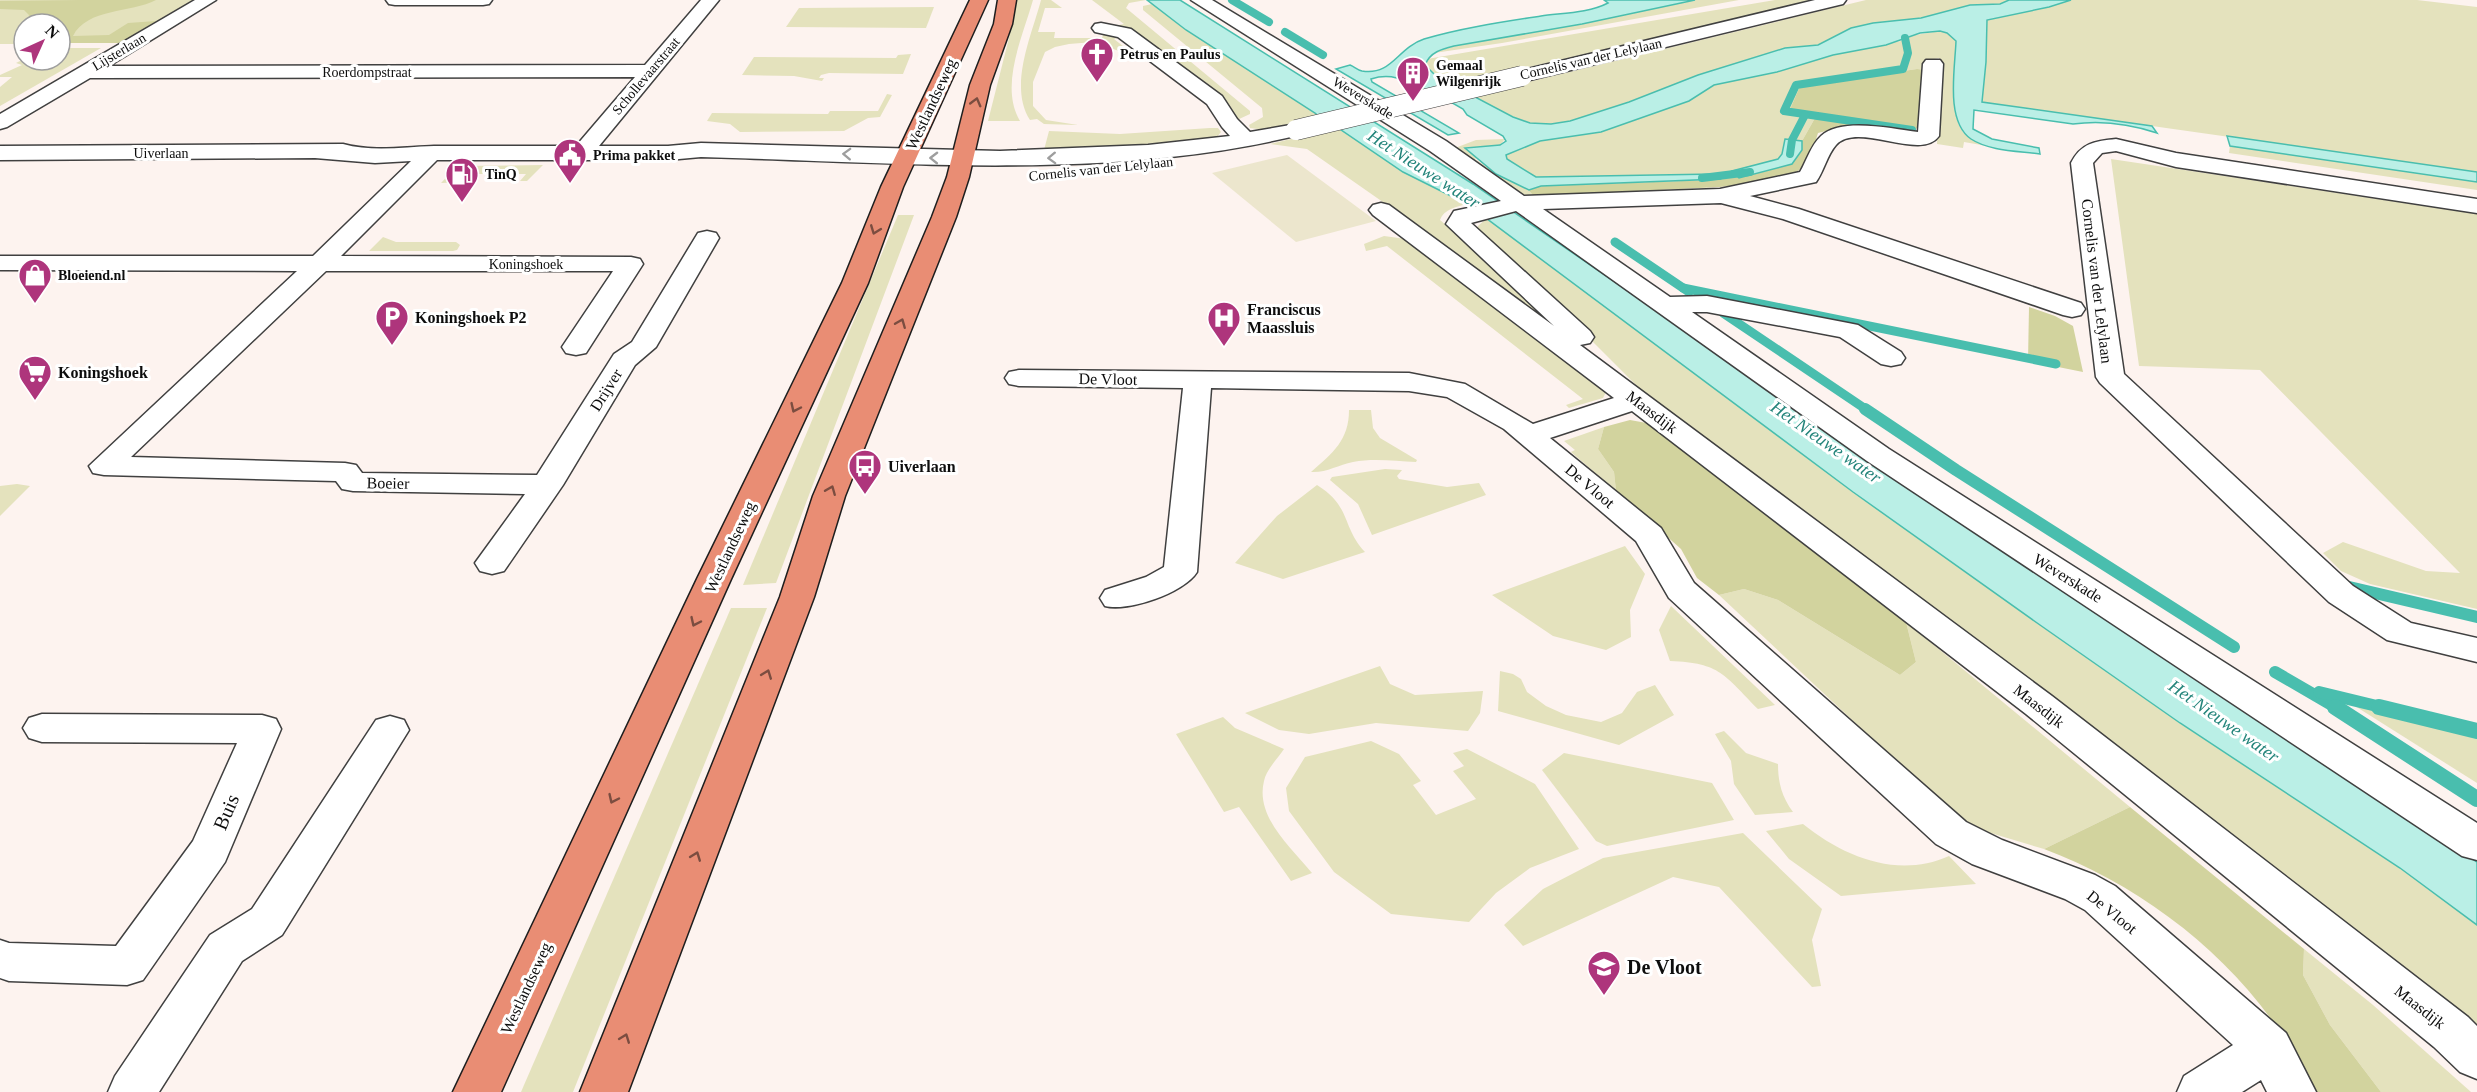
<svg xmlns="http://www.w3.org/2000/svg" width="2477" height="1092" viewBox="0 0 2477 1092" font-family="'Times New Roman',serif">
	<rect width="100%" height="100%" fill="#fdf3ef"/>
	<!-- green -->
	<g fill="#e4e2bd">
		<polygon points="0,0 193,0 120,43 60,43 60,24 24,24 24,44 0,44"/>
		<path d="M1016 0H1033C1023 36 999 86 1020 121H988L1009 38Z"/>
		<path d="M1041 0H1051L1062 8H1045L1038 32H1055L1054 38H1102L1104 32 1122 37 1114 39 1138 58 1094 42 1069 44 1055 47 1045 52 1033 82V106L1046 120 1078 125 1044 124 1037 119 1030 120C1008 86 1032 35 1041 0Z"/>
		<polygon points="1092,0 1146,0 1129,3 1126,8 1250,111 1250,114 1237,120 1109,27 1124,24"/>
		<polygon points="1695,0 1739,0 1502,43 1434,53 1454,46 1582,24"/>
		<polygon points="1775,0 1815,0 1500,74 1520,84 1866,0 2009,0 2000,4 1970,5 1921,18 1873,23 1851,28 1818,45 1785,48 1698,75 1629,102 1570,121 1551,124 1530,123 1513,117 1437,77 1425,65 1427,59"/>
		<polygon points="2071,0 2417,0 2477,7 2477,172 1982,102 1986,62 1987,20 2049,7"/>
		<path d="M1152 4 1186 30 1315 113 1327 123 1338 128 1403 172 1467 204C1456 207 1444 209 1440 220L1521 288 1575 343 1410 221 1307 149 1270 144 1303 136 1288 124 1265 130 1250 128 1249 125 1263 117 1262 108 1143 10V6Z"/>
		<polygon points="934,7 926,28 786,27 799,8"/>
		<path d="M1940 31 1947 33 1956 41C1956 64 1949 109 1961 129 1966 138 1978 142 1987 146L1964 142 1963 148 1937 144 1939 58 1925 61 1927 70 1917 69 1800 86 1790 110 1815 118 1802 141 1786 139 1782 154 1778 159 1732 171 1736 174 1717 177 1714 174 1536 177 1507 159 1506 154 1539 141 1601 132 1689 101 1714 85 1777 72 1832 55 1901 41 1909 36Z"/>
		<polygon points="60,48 101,48 0,106 0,87 12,77 0,77 0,75 22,65 16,63 24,59 60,60"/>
		<polygon points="911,54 903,74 829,73 821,75 819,78 824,78 822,81 794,76 742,75 754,57 896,58 898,55"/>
		<polygon points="887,94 892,95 880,117 868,118 844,131 740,132 730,124 707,121 712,113 828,114 830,111 878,111"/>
		<polygon points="1210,128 1218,128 1221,132 1216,138 1110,147 1044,150 1049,131 1120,134"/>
		<polygon points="1505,139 1500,145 1488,146 1475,159 1497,174 1528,190 1534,196 1515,193 1455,148 1476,140"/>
		<polygon points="2230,146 2477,182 2477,190 2229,153"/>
		<polygon points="2111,159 2477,214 2477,609 2370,584 2341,571 2323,553 2343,542 2426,571 2460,573 2260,370 2139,366"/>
		<polygon points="543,165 527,181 520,181 526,174 472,174 464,182 441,183 457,166"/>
		<polygon points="898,215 914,215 776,583 743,585"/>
		<polygon points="1487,218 1853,492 2040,625 2180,723 2400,868 2477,925 2477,1040 1644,393 1564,313 1476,233 1478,226"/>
		<polygon points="1384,236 1406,239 1606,392 1603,398 1569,408 1566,405 1583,399 1387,246 1366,251 1364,244"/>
		<polygon points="383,237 396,242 456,242 460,245 457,250 453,251 369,251"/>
		<path d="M1349 410H1371L1373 428 1380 438 1417 460 1416 462C1395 461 1373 458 1353 462 1338 465 1326 473 1311 472 1333 453 1349 440 1349 410Z"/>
		<polygon points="1604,427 1598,449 1614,472 1616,491 1571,452 1575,450 1564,441"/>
		<polygon points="1385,469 1402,470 1397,476 1399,479 1447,487 1479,483 1486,495 1372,535 1358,504 1330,480 1332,477"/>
		<polygon points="17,484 30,486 0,516 0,486"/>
		<path d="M1317 485C1352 507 1341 526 1365 552L1283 579 1235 563 1277 516Z"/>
		<polygon points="1625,546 1645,574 1630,610 1631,637 1606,650 1553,636 1492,595"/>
		<polygon points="1744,589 1778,600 1900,675 1916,662 1906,622 2130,807 2044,849 1964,825 1719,595"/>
		<path d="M1671 606 1775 705 1758 709C1724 675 1721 663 1670 661L1659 630Z"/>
		<polygon points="731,608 767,608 573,1092 521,1092"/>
		<polygon points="1380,666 1390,684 1415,695 1483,691 1480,713 1468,731 1376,723 1309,734 1279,730 1245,713"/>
		<polygon points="1500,671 1513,674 1521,679 1527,692 1546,706 1566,715 1601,722 1622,713 1637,692 1655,685 1674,715 1619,745 1498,711"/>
		<polygon points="2355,706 2477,736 2477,783"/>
		<path d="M1223 717 1235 728 1284 749C1278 758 1266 770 1264 781 1255 817 1291 847 1312 873L1291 881 1239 807 1224 812 1176 734Z"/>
		<path d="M1724 731 1746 753 1778 764C1778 783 1782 797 1793 812L1755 815 1734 784 1731 761 1715 734Z"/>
		<polygon points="1371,741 1399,754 1421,781 1413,785 1436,815 1476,799 1453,771 1464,766 1453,753 1467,749 1535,784 1579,849 1530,868 1496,893 1469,922 1391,914 1334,872 1289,811 1286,788 1305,757"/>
		<polygon points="1564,753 1712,783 1734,820 1607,846 1596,841 1542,770"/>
		<path d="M1803 824C1844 857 1898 879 1949 856L1976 884 1841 896 1789 859 1766 831Z"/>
		<polygon points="1743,833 1822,909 1812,940 1821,986 1812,987 1719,887 1673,877 1523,946 1504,925 1543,889 1603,858"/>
		<polygon points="2304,949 2373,1005 2471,1092 2381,1092 2330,1025 2303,975"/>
	</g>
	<!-- forest -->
	<g fill="#d2d39e">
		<path d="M79 0H156C131 13 87 8 73 36L109 35 128 23 156 21 120 43H60V24H27L29 15 24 10 0 9V1Z"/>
		<polygon points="1917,69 1927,70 1922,127 1899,133 1838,128 1818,133 1808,164 1793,174 1772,181 1720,187 1534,196 1528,190 1541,186 1710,180 1720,179 1717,177 1736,174 1739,178 1802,150 1802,141 1815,118 1788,114 1800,86"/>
		<polygon points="2029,307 2055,316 2073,326 2083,372 2028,361"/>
		<polygon points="1630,420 1652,424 1906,622 1916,662 1900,675 1778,600 1744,589 1719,595 1697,578 1681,549 1616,491 1614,472 1598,449 1604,427"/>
		<path d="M2130 807 2304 949 2303 975 2330 1025 2381 1092H2317C2302 1068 2288 1042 2271 1019 2215 942 2132 882 2044 849Z"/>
	</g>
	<!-- pitch -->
	<polygon fill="#ece6cd" points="1287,155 1376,221 1296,242 1212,173"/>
	<!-- water -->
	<g fill="#baefe6" stroke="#49beae" stroke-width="1.5">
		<polygon points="1147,0 1180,0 1473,184 1764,385 1832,436 2082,604 2477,862 2477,925 2400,868 2180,723 2040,625 1853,492 1467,204 1403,172 1338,128 1327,123 1315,113 1186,30"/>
		<path d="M1604 0H1695L1582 24 1454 46C1442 49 1430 52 1425 65L1437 77 1513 117 1530 123 1551 124 1570 121 1629 102 1698 75 1785 48 1818 45 1851 28 1873 23 1921 18 1970 5 2000 4 2009 0H2071L2049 7 1987 20 1986 62 1982 102 2152 126 2157 133C2130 124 2102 120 2073 124L1974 110 1973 129 1992 139 2039 148 2040 154C2019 151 1989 151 1971 139 1945 121 1955 69 1956 41L1947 33 1940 31 1920 33 1886 45 1833 55 1777 72 1714 85 1689 101 1601 132 1540 141 1506 155 1507 159 1536 177 1715 174 1720 179 1541 186 1529 190 1496 174 1465 148 1500 145 1506 141 1503 136 1467 115 1463 109 1430 90 1425 91C1406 81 1393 72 1371 79L1372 82 1459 133 1448 135 1336 69 1350 65C1355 67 1357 70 1362 71 1392 76 1397 48 1424 39 1461 28 1502 22 1541 16 1562 13 1589 13 1608 3Z"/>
		<polygon points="2227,136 2477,172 2477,182 2230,146"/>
		<polygon points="1785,139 1802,141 1802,150 1792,164 1739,178 1732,171 1778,159 1782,154"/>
	</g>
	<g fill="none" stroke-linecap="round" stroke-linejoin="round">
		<!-- stream-far3 -->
		<g stroke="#49beae" stroke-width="8">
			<polyline points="1232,0 1269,22"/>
			<polyline points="1285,32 1323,55"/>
			<polyline points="1905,38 1908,53 1903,69 1796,85 1784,111 1912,130"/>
			<polyline points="1790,154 1792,140 1805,115"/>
			<polyline points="1702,178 1750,172"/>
		</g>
		<!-- stream-far2 -->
		<g stroke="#49beae" stroke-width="9">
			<polyline points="1615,242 1689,292"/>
			<polyline points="1683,288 2056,364"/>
			<polyline points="1723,313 1867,410"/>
		</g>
		<!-- stream-far1 -->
		<g stroke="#49beae" stroke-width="12">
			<polyline points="1865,409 1956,470 2234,647"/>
			<polyline points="2345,586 2477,617"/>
			<polyline points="2275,672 2337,708"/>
			<polyline points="2319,692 2385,708"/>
		</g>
		<!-- stream -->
		<g stroke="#49beae" stroke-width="16">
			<polyline points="2335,707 2477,799"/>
			<polyline points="2379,707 2477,731"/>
		</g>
		<defs>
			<g id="minor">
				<path d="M195 0H216L109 66 645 65 701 0H719L599 146H668L701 143 1000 151 1148 145 1230 136 1222 127 1207 104 1118 37 1095 32 1092 28 1095 24 1101 23 1131 29 1222 96 1237 119 1250 132 1296 124 1303 126 1307 130 1303 134C1112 182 898 162 701 157L668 160H437L341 256 631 257 640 259 643 264 586 353 576 355 566 353 562 347 613 271H326L131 457 345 463 356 465 362 473 537 475 614 354 632 342 698 233 707 231 716 233 719 238 656 347 635 365 563 485 504 571 492 574 480 571 475 563 525 494 353 491 342 489 336 481 104 475 93 473 89 466 297 271 0 270V256H313L411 161 375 163 315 158 0 160V146L343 144C372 152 403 147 434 146 481 146 529 146 576 146L635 77 90 78 7 127 0 129V114Z"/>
				<polygon points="386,0 492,0 489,4 483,5 395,5 389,4"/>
				<path d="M1191 0H1212L1446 141 1524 196 1720 189 1800 172C1807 160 1811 145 1821 136 1841 117 1893 129 1918 132L1923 64 1926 60H1940L1943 64 1939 136C1921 162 1858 121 1836 145 1827 155 1824 171 1816 182L1750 196 1799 209 2081 303 2085 309 2081 315 2072 317 2063 315 1783 219 1721 203 1543 209 1670 297 1707 296 1848 323 1858 325 1901 352 1905 358 1901 364 1891 366 1881 364 1840 337 1707 312H1692L1889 449 2477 823V860L2462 856 1867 461 1516 211 1471 223 1590 331 1594 337 1590 343 1580 345 2052 696 2468 1017 2477 1026V1079L2460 1072 2434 1047 2026 714 1632 411 1550 438 1661 528 1694 583 1966 822 2002 840 2095 875 2115 886 2286 1033 2316 1092H2267L2261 1080 2242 1092H2177L2184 1076 2233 1045 2085 910 2065 899 1972 864 1936 844 1669 598 1636 541 1504 429 1447 397 1409 391 1211 388 1197 572C1184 593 1128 612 1105 606L1100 598 1105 590 1146 577 1164 567 1183 388 1019 386 1009 384 1005 378 1009 372 1019 370 1409 373 1465 384 1533 424 1614 398 1373 215 1369 210 1373 205 1381 203 1389 205 1554 326 1446 224 1454 211 1501 201 1430 151Z"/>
				<polygon points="1815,0 1846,0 1843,4 1522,82 1515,80 1512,76 1515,72"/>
				<path d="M2116 139 2176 153 2477 199V213L2176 167 2116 151 2102 153 2093 163 2124 374 2353 586 2411 623 2477 638V662L2387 640 2329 602 2100 383 2096 377 2071 163C2081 143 2095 141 2116 139Z"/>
				<polygon points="42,714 262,715 276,719 281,729 225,862 143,980 127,985 9,981 0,978 0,940 9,943 116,946 193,841 237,743 42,742 29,738 23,728 29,718"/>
				<polygon points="390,716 404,720 409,730 282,935 242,961 159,1092 108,1092 115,1076 210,935 252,909 376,720"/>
			</g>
			<g id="major">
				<polygon points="970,0 988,0 903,187 868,283 731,579 501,1092 453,1092 697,579 842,283 881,187"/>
				<polygon points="998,0 1016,0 1012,24 990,85 969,177 956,217 845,496 814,597 628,1092 580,1092 780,597 813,496 932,217 947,177 970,85 994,24"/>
			</g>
		</defs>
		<!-- minor casing -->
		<use href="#minor" stroke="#404040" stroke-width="3"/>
		<!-- major casing -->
		<use href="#major" stroke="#1e1e1e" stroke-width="3"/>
		<!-- minor -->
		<use href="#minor" fill="#fff" fill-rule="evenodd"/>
		<!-- major -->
		<use href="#major" fill="#e98d74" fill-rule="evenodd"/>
		<defs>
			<polyline id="minor-bridge" points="1296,130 1522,76"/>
		</defs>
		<!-- minor-bridge casing -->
		<use href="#minor-bridge" stroke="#404040" stroke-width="21" stroke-linecap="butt"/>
		<!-- minor-bridge -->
		<use href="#minor-bridge" stroke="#fff" stroke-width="20"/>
	</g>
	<!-- one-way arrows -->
	<defs><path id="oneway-chevron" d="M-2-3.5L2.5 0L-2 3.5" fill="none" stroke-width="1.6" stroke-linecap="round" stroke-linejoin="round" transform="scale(1.5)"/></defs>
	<g stroke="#7b4d40">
		<use href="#oneway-chevron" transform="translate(976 102) rotate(-75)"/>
		<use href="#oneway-chevron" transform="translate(875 230) rotate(111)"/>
		<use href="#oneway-chevron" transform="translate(901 323) rotate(-68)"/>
		<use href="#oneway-chevron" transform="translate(795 408) rotate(115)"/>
		<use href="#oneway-chevron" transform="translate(831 490) rotate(-68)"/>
		<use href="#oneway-chevron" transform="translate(695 622) rotate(115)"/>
		<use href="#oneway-chevron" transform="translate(767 674) rotate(-69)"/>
		<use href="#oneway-chevron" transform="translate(613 799) rotate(115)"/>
		<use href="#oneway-chevron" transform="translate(696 856) rotate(-69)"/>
		<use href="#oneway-chevron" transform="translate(625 1038) rotate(-69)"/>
	</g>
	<g stroke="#9e9e9e">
		<use href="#oneway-chevron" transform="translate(847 154) rotate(-178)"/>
		<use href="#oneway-chevron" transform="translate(934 158) rotate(-179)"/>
		<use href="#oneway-chevron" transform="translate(1052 158) rotate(178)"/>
	</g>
	<!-- icons -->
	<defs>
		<symbol id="church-pin" viewBox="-11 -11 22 30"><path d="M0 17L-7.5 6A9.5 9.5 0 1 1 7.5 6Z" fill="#ae357c" stroke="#fff"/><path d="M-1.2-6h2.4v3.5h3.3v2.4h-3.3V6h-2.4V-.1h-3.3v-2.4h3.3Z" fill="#fff"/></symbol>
		<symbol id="building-pin" viewBox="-11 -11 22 30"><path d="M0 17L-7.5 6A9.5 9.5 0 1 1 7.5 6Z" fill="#ae357c" stroke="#fff"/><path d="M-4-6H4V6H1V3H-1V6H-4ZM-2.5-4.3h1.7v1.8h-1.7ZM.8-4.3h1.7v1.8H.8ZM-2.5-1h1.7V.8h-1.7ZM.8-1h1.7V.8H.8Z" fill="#fff"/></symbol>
		<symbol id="civic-pin" viewBox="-11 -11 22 30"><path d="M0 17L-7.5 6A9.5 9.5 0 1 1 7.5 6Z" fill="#ae357c" stroke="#fff"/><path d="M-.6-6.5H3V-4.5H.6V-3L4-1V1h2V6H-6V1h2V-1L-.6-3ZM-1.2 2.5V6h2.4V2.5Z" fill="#fff"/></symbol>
		<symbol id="fuel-pin" viewBox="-11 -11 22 30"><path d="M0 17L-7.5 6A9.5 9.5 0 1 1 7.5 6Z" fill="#ae357c" stroke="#fff"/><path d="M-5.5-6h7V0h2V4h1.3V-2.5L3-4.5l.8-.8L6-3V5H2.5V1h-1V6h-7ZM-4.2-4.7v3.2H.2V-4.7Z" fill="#fff"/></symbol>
		<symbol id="shop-pin" viewBox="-11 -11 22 30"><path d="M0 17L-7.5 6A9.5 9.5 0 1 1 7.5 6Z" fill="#ae357c" stroke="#fff"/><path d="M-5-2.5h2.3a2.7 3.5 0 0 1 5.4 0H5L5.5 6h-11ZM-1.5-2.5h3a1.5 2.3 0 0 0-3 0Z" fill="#fff"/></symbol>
		<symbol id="parking-pin" viewBox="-11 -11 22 30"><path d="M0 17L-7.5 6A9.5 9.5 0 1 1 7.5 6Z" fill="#ae357c" stroke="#fff"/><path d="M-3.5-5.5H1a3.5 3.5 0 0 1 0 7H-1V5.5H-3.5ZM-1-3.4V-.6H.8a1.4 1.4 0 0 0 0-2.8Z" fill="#fff"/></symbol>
		<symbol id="hospital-pin" viewBox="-11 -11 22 30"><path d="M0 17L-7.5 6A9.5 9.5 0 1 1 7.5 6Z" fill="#ae357c" stroke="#fff"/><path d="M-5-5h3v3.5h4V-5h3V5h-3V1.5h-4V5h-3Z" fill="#fff"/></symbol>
		<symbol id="supermarket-pin" viewBox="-11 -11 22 30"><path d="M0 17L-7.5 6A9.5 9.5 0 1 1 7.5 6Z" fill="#ae357c" stroke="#fff"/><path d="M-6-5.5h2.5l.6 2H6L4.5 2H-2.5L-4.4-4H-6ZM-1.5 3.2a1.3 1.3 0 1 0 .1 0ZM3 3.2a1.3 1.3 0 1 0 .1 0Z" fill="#fff"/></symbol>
		<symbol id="bus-pin" viewBox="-11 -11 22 30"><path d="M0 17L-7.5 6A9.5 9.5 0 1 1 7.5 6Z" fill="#ae357c" stroke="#fff"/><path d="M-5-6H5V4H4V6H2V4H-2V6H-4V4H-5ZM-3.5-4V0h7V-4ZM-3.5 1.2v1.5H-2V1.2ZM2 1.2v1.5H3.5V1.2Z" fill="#fff"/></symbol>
		<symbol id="school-pin" viewBox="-11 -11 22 30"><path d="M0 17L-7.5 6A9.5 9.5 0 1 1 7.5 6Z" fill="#ae357c" stroke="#fff"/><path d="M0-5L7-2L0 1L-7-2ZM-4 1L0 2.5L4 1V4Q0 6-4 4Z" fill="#fff"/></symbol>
	</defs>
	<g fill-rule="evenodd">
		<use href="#church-pin" x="1078" y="35" width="38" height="52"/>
		<use href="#building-pin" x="1394" y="54" width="38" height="52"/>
		<use href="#civic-pin" x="551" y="136" width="38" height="52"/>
		<use href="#fuel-pin" x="443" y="155" width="38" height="52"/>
		<use href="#shop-pin" x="16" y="256" width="38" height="52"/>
		<use href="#parking-pin" x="373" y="298" width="38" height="52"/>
		<use href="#hospital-pin" x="1205" y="299" width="38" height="52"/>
		<use href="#supermarket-pin" x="16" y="353" width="38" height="52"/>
		<use href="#bus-pin" x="846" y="447" width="38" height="52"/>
		<use href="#school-pin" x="1585" y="948" width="38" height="52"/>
	</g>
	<g text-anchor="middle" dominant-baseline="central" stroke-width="6" stroke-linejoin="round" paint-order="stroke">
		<!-- far-street labels -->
		<g font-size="14" fill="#0d0d0d" stroke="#fff">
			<text transform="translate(119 52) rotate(-31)">Lijsterlaan</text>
			<text transform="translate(1591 59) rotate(-13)">Cornelis van der Lelylaan</text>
			<text x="367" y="72">Roerdompstraat</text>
			<text transform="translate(646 76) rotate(-50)">Schollevaarstraat</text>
			<text transform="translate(1363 98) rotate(31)">Weverskade</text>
			<text x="161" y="153">Uiverlaan</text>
			<text transform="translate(1101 169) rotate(-6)">Cornelis van der Lelylaan</text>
			<text x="526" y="264">Koningshoek</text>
		</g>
		<!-- far-poi labels -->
		<g font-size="14" font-weight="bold" fill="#0d0d0d" stroke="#fff" text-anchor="start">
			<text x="1120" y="54">Petrus en Paulus</text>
			<text x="1436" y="65">Gemaal<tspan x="1436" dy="16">Wilgenrijk</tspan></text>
			<text x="593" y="155">Prima pakket</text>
			<text x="485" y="174">TinQ</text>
			<text x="58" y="275">Bloeiend.nl</text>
		</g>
		<!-- street labels -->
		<g font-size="16" fill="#0d0d0d" stroke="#fff">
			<text transform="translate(931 104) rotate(-65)">Westlandseweg</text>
			<text transform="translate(2097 281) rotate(83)">Cornelis van der Lelylaan</text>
			<text transform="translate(1108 379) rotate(1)">De Vloot</text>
			<text transform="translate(606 390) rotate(-58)">Drijver</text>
			<text transform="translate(1652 412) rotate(37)">Maasdijk</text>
			<text transform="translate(388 483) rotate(1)">Boeier</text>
			<text transform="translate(1590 486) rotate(40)">De Vloot</text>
			<text transform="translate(730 547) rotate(-65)">Westlandseweg</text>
			<text transform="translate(2068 578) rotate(32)">Weverskade</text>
			<text transform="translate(2039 706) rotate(38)">Maasdijk</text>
			<text transform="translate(2112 912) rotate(39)">De Vloot</text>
			<text transform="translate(526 988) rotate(-65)">Westlandseweg</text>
			<text transform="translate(2420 1007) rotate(38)">Maasdijk</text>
		</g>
		<!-- poi labels -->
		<g font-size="16" font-weight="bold" fill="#0d0d0d" stroke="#fff" text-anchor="start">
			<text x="1247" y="309">Franciscus<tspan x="1247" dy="18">Maassluis</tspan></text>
			<text x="415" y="317">Koningshoek P2</text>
			<text x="58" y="372">Koningshoek</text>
			<text x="888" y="466">Uiverlaan</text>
		</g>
		<!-- water labels -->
		<g font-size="18" font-style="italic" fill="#23847a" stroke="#fff">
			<text transform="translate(1424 169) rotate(33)">Het Nieuwe water</text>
			<text transform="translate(1826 442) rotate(35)">Het Nieuwe water</text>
			<text transform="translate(2224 721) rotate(35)">Het Nieuwe water</text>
		</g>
		<!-- near-street labels -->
		<g font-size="20" fill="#0d0d0d" stroke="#fff">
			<text transform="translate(226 812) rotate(-67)">Buis</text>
		</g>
		<!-- near-poi labels -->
		<g font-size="20" font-weight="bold" fill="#0d0d0d" stroke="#fff" text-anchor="start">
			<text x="1627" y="967">De Vloot</text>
		</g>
	</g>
	<!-- north arrow -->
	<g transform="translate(42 42) rotate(45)"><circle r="28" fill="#ffffff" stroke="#9e9e9e" stroke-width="1.5"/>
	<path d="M0-4.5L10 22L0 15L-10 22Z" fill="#ae357c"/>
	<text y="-9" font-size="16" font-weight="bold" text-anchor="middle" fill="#0d0d0d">N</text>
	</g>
</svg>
